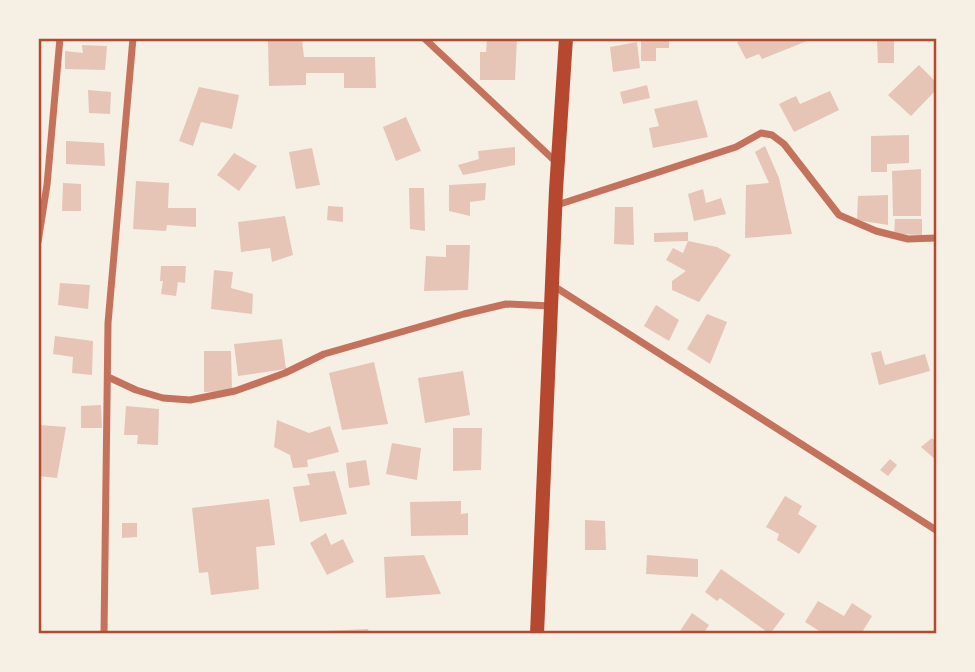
<svg xmlns="http://www.w3.org/2000/svg" width="975" height="672" viewBox="0 0 975 672" font-family="'IBM Plex Sans',sans-serif">
	<rect width="100%" height="100%" fill="#f6efe4"/>
	<!-- building -->
	<g fill="#e6c5b7">
		<polygon points="487,38 517,38 515,80 480,80 480,52 486,52"/>
		<polygon points="641,38 669,38 669,48 656,48 656,61 641,61"/>
		<polygon points="744,38 812,38 812,39 762,59 759,54 746,59 737,42"/>
		<polygon points="877,38 894,38 894,63 878,63"/>
		<polygon points="268,40 302,40 304,57 375,57 376,88 344,88 344,73 306,73 306,85 269,86"/>
		<polygon points="637,42 640,68 613,72 610,47"/>
		<polygon points="82,45 107,46 105,70 65,69 65,51 83,53"/>
		<polygon points="919,65 936,82 936,90 911,116 888,95"/>
		<polygon points="647,85 650,98 623,104 620,92"/>
		<polygon points="199,87 239,95 232,129 201,122 193,146 179,141"/>
		<polygon points="88,90 111,92 110,114 89,113"/>
		<polygon points="830,91 839,110 794,132 779,104 796,96 800,104"/>
		<polygon points="697,100 708,137 653,148 649,128 659,126 654,109"/>
		<polygon points="406,117 421,151 396,161 383,127"/>
		<polygon points="909,135 909,163 887,164 887,172 871,172 871,136"/>
		<polygon points="66,141 104,143 105,166 66,164"/>
		<polygon points="765,146 779,178 792,234 745,238 746,185 769,183 755,152"/>
		<polygon points="515,147 515,165 463,175 458,165 479,159 478,151"/>
		<polygon points="312,148 320,185 296,189 289,152"/>
		<polygon points="234,153 257,166 239,191 217,175"/>
		<polygon points="921,169 921,216 893,216 892,171"/>
		<polygon points="136,181 169,183 168,208 196,208 196,227 167,225 166,231 133,229"/>
		<polygon points="63,183 81,184 81,211 62,211"/>
		<polygon points="486,183 485,200 470,202 470,216 449,211 449,185"/>
		<polygon points="409,188 424,188 425,231 410,229"/>
		<polygon points="703,189 706,203 721,198 726,214 694,221 688,194"/>
		<polygon points="888,195 888,225 857,220 858,196"/>
		<polygon points="328,206 343,207 343,222 327,220"/>
		<polygon points="615,207 633,207 634,245 614,244"/>
		<polygon points="285,216 293,255 272,262 270,248 241,252 238,222"/>
		<polygon points="895,219 922,219 922,235 894,234"/>
		<polygon points="688,232 688,241 654,242 654,233"/>
		<polygon points="688,241 717,247 731,255 699,302 672,290 672,281 686,271 666,260 673,248 683,253"/>
		<polygon points="446,245 470,245 468,290 424,291 426,256 446,257"/>
		<polygon points="161,266 186,266 185,283 178,282 176,296 161,294 163,281 160,281"/>
		<polygon points="214,270 233,272 231,288 253,294 252,314 211,309"/>
		<polygon points="60,283 90,285 88,309 58,305"/>
		<polygon points="656,305 679,320 669,341 644,326"/>
		<polygon points="707,314 727,322 710,364 687,349"/>
		<polygon points="55,336 93,341 92,375 72,373 73,357 53,354"/>
		<polygon points="282,339 286,369 238,376 234,344"/>
		<polygon points="204,351 231,351 232,391 204,392"/>
		<polygon points="881,351 885,365 925,354 930,371 879,385 871,353"/>
		<polygon points="374,362 388,424 342,430 329,373"/>
		<polygon points="463,371 470,415 425,423 418,378"/>
		<polygon points="101,405 102,428 81,428 81,406"/>
		<polygon points="126,406 159,409 158,445 137,444 138,435 124,435"/>
		<polygon points="277,420 309,433 330,426 339,452 307,460 308,467 293,468 290,455 274,447"/>
		<polygon points="38,425 66,427 57,478 38,476"/>
		<polygon points="453,428 482,428 481,470 453,471"/>
		<polygon points="932,438 936,442 936,460 921,447"/>
		<polygon points="392,443 421,448 417,480 386,474"/>
		<polygon points="890,459 897,465 888,476 880,470"/>
		<polygon points="366,460 370,485 349,488 346,463"/>
		<polygon points="335,471 347,514 300,522 293,487 310,485 307,474"/>
		<polygon points="785,496 802,506 798,514 817,526 799,554 777,540 779,534 766,527"/>
		<polygon points="269,499 275,545 256,547 259,589 211,595 208,572 199,573 192,508"/>
		<polygon points="461,501 461,514 468,513 468,535 411,536 410,502"/>
		<polygon points="585,520 605,521 606,550 585,550"/>
		<polygon points="122,523 137,523 137,537 122,538"/>
		<polygon points="326,533 331,545 343,539 354,562 327,575 310,543"/>
		<polygon points="424,555 441,594 386,598 384,557"/>
		<polygon points="647,555 698,559 698,577 646,574"/>
		<polygon points="721,569 785,614 770,634 720,598 717,601 705,592"/>
		<polygon points="818,601 844,616 852,603 872,616 861,634 824,634 805,622"/>
		<polygon points="692,613 709,625 703,634 678,634"/>
		<polygon points="368,629 369,634 326,634 326,631"/>
	</g>
	<g fill="none" stroke-linecap="round" stroke-linejoin="round">
		<!-- minor -->
		<g stroke="#c5725c" stroke-width="7">
			<polyline points="424,38 556,162"/>
			<polyline points="557,205 736,147 761,133 772,135 784,144 839,215 876,231 908,239 936,238"/>
			<polyline points="38,242 47,185 60,38"/>
			<polyline points="552,285 936,530"/>
			<polyline points="108,377 136,390 163,398 190,400 235,391 285,373 324,354 464,314 506,304 552,306"/>
			<polyline points="104,634 108,323 133,38"/>
		</g>
		<!-- secondary -->
		<polyline stroke="#b5482f" stroke-width="14" points="537,634 556,190 566,38"/>
	</g>
	<!-- border -->
	<rect width="975" height="672" fill="none" stroke="#f6efe4" stroke-width="80"/>
	<rect x="40" y="40" width="895" height="592" fill="none" stroke="#b5482f" stroke-width="2.5"/>
</svg>
